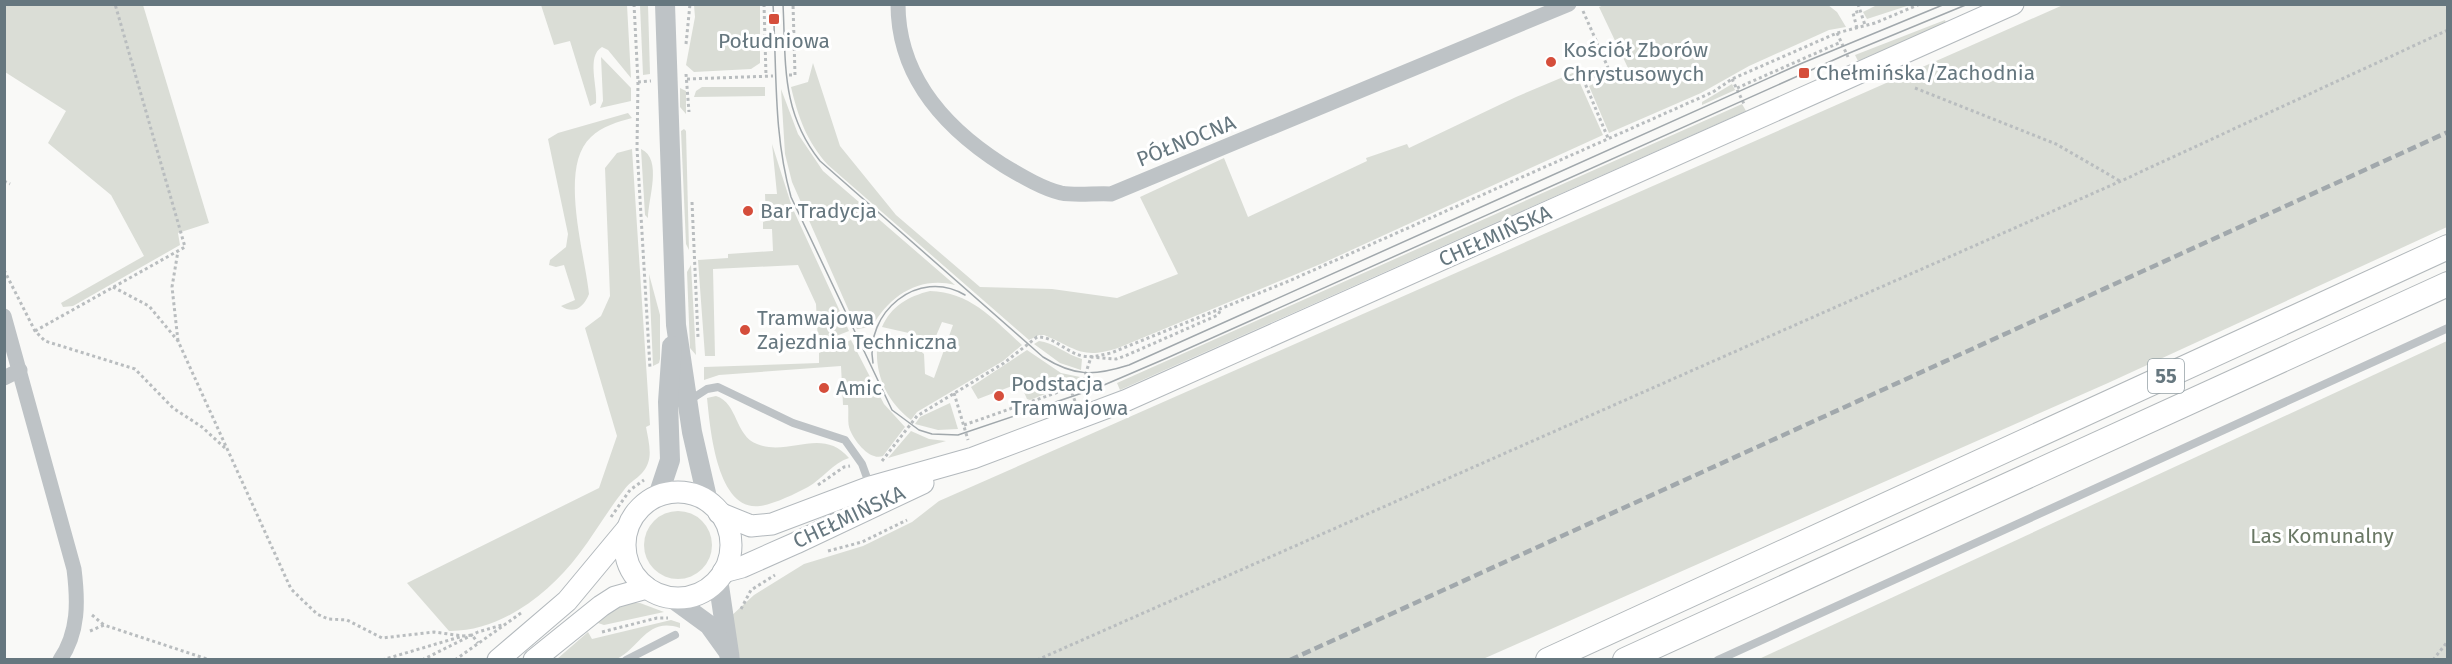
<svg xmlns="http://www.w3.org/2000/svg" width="2452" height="664" viewBox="0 0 2452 664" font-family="'Fira Sans',sans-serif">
	<rect width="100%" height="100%" fill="#f9f9f7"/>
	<!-- green -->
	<g fill="#daddd6">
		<polygon points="1879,4 1910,4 1910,5 1867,19 1863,12"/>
		<polygon points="4,5 143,5 209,223 178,233 180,245 73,306 63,307 61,303 144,256 111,195 48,143 66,111 5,72"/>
		<path d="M541 5H627L631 78 608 50 602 47C586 56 598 87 596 103L590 106 570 41 554 45Z"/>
		<polygon points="640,5 648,5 650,74 643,75"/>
		<polygon points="694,5 760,5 760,63 751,69 694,72 686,65 695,17"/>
		<polygon points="1604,5 1828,5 1837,12 1846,27 1829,30 1749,66 1701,93 1609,133 1589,86 1628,68 1599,7"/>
		<polygon points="2063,5 2447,5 2447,227 2108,383 1483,659 740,659 730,617 754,595 804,564 863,546 912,522 939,501"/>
		<polygon points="1945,20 1946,23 1858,61 1855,55"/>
		<polygon points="601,57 631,88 631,101 600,108 603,101"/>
		<path d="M813 63 840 146 896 215 980 287 1052 289 1117 298 1178 274 1140 197 1224 158 1248 217 1367 161 1366 158 1407 144 1409 148 1516 97 1575 72 1603 135 1323 263 1118 348C1081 360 1076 348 1044 335H1039L1029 340 828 165C807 142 798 117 791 87L808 82Z"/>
		<polygon points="1732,84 1735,90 1702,105 1702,102"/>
		<polygon points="702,87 765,87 765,96 694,97 696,91"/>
		<polygon points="680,88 686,91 686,114 680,107"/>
		<path d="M781 89 798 134 823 171 955 285C919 276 889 296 872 327L857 329 792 182 785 154Z"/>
		<polygon points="1742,104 1746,111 1120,390 1117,383"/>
		<path d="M628 113 632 118C618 122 602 126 591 137 558 167 585 254 589 294 584 307 574 315 561 306L575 300 564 265 556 267 549 265 550 260 566 247 568 234 548 139 558 133Z"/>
		<polygon points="684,129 686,131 689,250 686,244 681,131"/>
		<polygon points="772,144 792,207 849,331 818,343 816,304 798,265 713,269 715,356 705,356 698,260 728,258 728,254 773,251 772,229 763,229 763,222 766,221 765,194 777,194"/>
		<path d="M632 149 650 425 646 427C648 438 652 453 648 463 643 477 632 479 624 490 608 510 595 533 579 554 549 594 500 632 449 631L407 583 599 488 617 436 585 328 601 316 610 296 605 168 617 153Z"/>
		<path d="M641 149C663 159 648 199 648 218L645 215Z"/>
		<polygon points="691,265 696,355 690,348 687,272"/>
		<polygon points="649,274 660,315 660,359 659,363 653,366"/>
		<path d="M930 291C971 292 994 320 1022 345L1003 361 917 412 911 420C885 400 873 371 878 339L916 347 924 354 925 374 934 378 953 325 942 322 936 336 931 338 882 327C891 306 909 296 930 291Z"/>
		<path d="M851 340 884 404 905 427 883 456C870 461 855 442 850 430 847 423 849 413 848 405H843L841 366 719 375 704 380V367L819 363V353Z"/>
		<path d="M1039 341C1053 342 1067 355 1082 359L1081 370 1060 363 1034 344Z"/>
		<polygon points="2447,341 2447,659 1759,659"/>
		<polygon points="1027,350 1061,373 1080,377 1080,380 1030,400 1027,399 1020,383 978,399 971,387"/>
		<path d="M716 396C738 403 735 436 757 444 789 457 822 426 849 458 833 463 822 479 808 487 795 494 774 504 760 506 716 512 710 425 707 398Z"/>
		<polygon points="950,403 958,429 938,430 915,424 920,417"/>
		<polygon points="911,431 929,439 946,441 888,458"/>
		<circle cx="678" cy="545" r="34"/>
		<polygon points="631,603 640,603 664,612 604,625 595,622 621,605"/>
		<path d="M671 620 680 623V628C647 617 641 647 617 659H557L588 632 592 639Z"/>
	</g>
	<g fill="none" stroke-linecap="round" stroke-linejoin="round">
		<defs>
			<g id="secondary">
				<circle cx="678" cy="545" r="53"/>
				<polyline points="719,513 751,526 772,524 870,487 973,458 1127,400 2013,4"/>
				<polyline points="723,572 742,567 796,543 923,483"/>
				<polyline points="498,660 567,601 626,530"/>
				<polyline points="534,660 601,606 615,597 647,588"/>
			</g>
			<g id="primary">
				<polyline points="1548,660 2448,247"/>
				<polyline points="1625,660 2448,284"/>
			</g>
		</defs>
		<!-- secondary casing -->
		<use href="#secondary" stroke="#b3b9bd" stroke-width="23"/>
		<!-- primary casing -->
		<use href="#primary" stroke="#b2b8bb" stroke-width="26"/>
		<!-- path -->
		<g stroke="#b9bdbf" stroke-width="3" stroke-dasharray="3 3" stroke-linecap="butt">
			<polyline points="634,4 638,82 651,81"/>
			<polyline points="764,4 766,76"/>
			<polyline points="1858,4 1865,25"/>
			<polyline points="1583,11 1609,70 1584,81 1608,138"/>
			<polyline points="1857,28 1853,13 1860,11"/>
			<polyline points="1837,33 1848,57"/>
			<polyline points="686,44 690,4"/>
			<polyline points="686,74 689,112"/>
			<polyline points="789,75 795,75 793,4"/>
			<polyline points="687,79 773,76"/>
			<polyline points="1732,79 1744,104"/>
			<polyline points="638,82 637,148 650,368"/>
			<polyline points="1737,88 1841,42"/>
			<polyline points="1915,88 2056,144 2120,181"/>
			<polyline points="4,181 10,184"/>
			<polyline points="692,202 698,337"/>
			<polyline points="4,270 35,331 45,341 135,369 173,408 202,427 226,449"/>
			<polyline points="113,287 149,306 178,341 291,589 317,614 328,619 347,620 382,638 434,632 463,636"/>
			<polyline points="35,331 185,247 115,4"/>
			<polyline points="178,341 172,287 178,251"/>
			<polyline points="954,393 968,440"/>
			<polyline points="1075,401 1070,388 1083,382 1091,357 1116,359 1125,356 1218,315 1221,309"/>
			<polyline points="964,425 1070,388"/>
			<path d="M882 461 917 416 1004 363 1037 337C1053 336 1066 352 1082 356 1092 358 1101 355 1111 353L1289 281 1713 92 1732 79 1837 33 1875 23 1920 4"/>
			<polyline points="818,485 844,467 850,466"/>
			<polyline points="611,517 630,490 644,480"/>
			<polyline points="828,551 862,542 907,520"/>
			<polyline points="741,609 751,590 775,575"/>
			<polyline points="92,615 104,625"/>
			<polyline points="90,631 104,625 210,660"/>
			<polyline points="602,632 657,618 668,618"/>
			<polyline points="382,660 463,636 472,635 478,643"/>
			<polyline points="422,660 478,632 502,625"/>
			<polyline points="455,660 521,613"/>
			<polyline points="1037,660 2121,181 2448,30"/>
			<polyline points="2433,660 2448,641"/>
		</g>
		<!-- service -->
		<g stroke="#bec3c6" stroke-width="8">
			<polyline points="690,400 707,389 718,387 793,423 845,440 862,464 870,486"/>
			<polyline points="626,660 675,635"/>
			<polyline points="1718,660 2448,328"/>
		</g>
		<!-- minor -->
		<g stroke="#bec3c6" stroke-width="15">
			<path d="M898 4C898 77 945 128 1003 165 1020 175 1041 188 1061 193 1076 196 1095 193 1111 194L1569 4"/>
			<path d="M4 316 74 569C78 601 79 632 60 660"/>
			<polyline points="4,378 20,370"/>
		</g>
		<!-- tertiary -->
		<g stroke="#bec3c6" stroke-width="20">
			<polyline points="665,4 676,325 692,432 708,502"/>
			<polyline points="658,496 670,460 668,402 672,346"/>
			<polyline points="718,579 730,660"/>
			<polyline points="672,598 709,625 727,650"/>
		</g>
		<!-- secondary -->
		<use href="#secondary" stroke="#fff" stroke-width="21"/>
		<!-- primary -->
		<use href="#primary" stroke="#fff" stroke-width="24"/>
		<!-- tram -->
		<g stroke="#a1a8ac" stroke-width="1.5">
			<path d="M773 4C777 69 773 134 791 197L892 410 919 430 932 434 958 435 1097 388 1167 358 1847 54 1968 4"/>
			<path d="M783 4C786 64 781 112 820 161L1043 357C1075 377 1094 376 1129 365L1800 64 1945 4"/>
			<path d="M873 363C864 313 918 267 965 295"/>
		</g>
		<!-- rail -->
		<polyline stroke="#a1a8ac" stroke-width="4.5" stroke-dasharray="9 4.5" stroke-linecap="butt" points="1290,660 2448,132"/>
	</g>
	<!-- markers -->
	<g fill="#d54e3b" stroke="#fff" stroke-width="2">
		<rect x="768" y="13" width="12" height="12" rx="3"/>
		<circle cx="1551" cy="62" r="6"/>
		<rect x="1798" y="67" width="12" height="12" rx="3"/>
		<circle cx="748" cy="211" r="6"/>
		<circle cx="745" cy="330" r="6"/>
		<circle cx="824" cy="388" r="6"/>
		<circle cx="999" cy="396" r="6"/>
	</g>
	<g text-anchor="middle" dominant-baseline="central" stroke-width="6" stroke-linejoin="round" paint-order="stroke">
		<!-- shield labels -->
		<rect fill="#fff" stroke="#94a0a5" stroke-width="1.5" x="2148" y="359" width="36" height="34" rx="4.5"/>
		<g font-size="20" font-weight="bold" fill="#66777f">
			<text x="2166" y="376">55</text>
		</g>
		<!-- poi labels -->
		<g font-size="21" fill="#66777f" stroke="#fff" text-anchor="start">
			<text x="774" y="41" text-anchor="middle">Południowa</text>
			<text x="1563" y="50">Kościół Zborów<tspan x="1563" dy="24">Chrystusowych</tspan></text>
			<text x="1816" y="73">Chełmińska/Zachodnia</text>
			<text x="760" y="211">Bar Tradycja</text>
			<text x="757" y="318">Tramwajowa<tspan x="757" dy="24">Zajezdnia Techniczna</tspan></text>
			<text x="1011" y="384">Podstacja<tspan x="1011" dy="24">Tramwajowa</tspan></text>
			<text x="836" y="388">Amic</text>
		</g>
		<!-- street labels -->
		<g font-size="21" fill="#66777f" stroke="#fff">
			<text transform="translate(1186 141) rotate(-22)">PÓŁNOCNA</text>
			<text transform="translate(1495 236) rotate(-24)">CHEŁMIŃSKA</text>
			<text transform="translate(849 517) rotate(-25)">CHEŁMIŃSKA</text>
		</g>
		<!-- park labels -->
		<g font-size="21" fill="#6a7865" stroke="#fff">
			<text x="2322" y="536">Las Komunalny</text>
		</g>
	</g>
	<!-- border -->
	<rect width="2452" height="664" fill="none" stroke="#66777f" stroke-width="12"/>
</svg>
